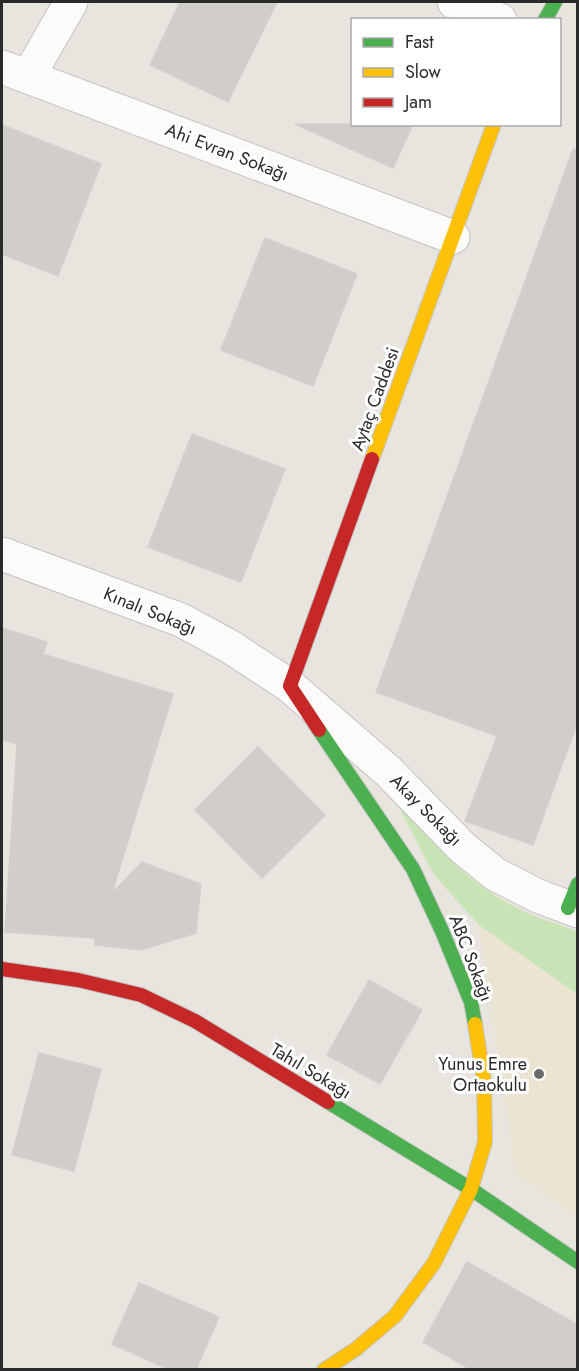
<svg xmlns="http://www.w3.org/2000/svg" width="579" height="1371" viewBox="0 0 579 1371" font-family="Jost,sans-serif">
	<rect width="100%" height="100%" fill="#e8e5df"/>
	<!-- education -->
	<polygon fill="#ebe4d3" points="391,792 426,834 460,870 516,908 577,931 577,1217 516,1174 479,925 433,873"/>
	<!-- green -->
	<path fill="#c8e4b7" d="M391 792C427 836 464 882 517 908 536 918 557 924 577 931V994L479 925 451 894 433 873Z"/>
	<!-- building -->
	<g fill="#d1ceca" stroke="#d3d0cb" stroke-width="1.5">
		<polygon points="180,2 277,2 228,102 150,65"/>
		<polygon points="295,124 413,124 393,168"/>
		<polygon points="2,125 101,164 58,276 2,254"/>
		<polygon points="573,149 578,150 578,721 533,845 465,821 497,736 376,692"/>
		<polygon points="265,238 357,274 313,386 221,350"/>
		<polygon points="192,434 285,469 241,582 148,547"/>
		<polygon points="2,628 47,642 43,654 173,694 112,893 142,862 201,884 196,933 141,950 95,945 95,938 5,932 17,744 2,739"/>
		<polygon points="258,747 325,815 262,878 195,810"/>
		<polygon points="369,980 422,1010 380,1084 327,1055"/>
		<polygon points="39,1053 101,1069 74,1171 12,1155"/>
		<polygon points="467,1262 578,1325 578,1370 471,1370 423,1342"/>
		<polygon points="139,1283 219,1317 196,1370 170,1370 112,1344"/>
	</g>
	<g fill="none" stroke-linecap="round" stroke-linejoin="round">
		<defs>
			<g id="street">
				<polyline points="454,2 500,20"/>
				<polyline points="2,67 453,237"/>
				<polyline points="28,77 71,2"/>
				<polyline points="2,554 181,620 229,646 290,686 388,771 462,847 495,874 538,896 578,911"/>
			</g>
			<g id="fast">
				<polyline points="545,20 555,2"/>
				<polyline points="319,730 413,869 442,931 471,1002 475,1024"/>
				<polyline points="568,908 578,884"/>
				<polyline points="328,1102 471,1189 578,1262"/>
			</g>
			<g id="slow">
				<polyline points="372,459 494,124"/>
				<polyline points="324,1370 356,1349 395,1316 434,1263 471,1189 485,1142 484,1081 475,1024"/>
			</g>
			<g id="jam">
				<polyline points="319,730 290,686 372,459"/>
				<polyline points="2,969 78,980 141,995 195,1021 328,1102"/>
			</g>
		</defs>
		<!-- street casing -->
		<use href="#street" stroke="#c5c4c5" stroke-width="35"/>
		<!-- fast casing -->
		<use href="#fast" stroke="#c5c4c5" stroke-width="16"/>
		<!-- slow casing -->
		<use href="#slow" stroke="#c5c4c5" stroke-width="16"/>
		<!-- jam casing -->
		<use href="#jam" stroke="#c5c4c5" stroke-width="16"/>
		<!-- street -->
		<use href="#street" stroke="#fcfbfa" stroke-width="33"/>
		<!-- fast -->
		<use href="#fast" stroke="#4caf50" stroke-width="14"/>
		<!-- slow -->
		<use href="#slow" stroke="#ffc107" stroke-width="14"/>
		<!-- jam -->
		<use href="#jam" stroke="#c62828" stroke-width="14"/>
	</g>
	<!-- markers -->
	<circle fill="#6c6b69" stroke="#fff" stroke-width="2" cx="539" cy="1074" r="6"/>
	<g text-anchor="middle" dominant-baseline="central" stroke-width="6" stroke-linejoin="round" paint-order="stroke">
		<!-- street labels -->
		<g font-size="18" fill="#2a2a2a" stroke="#fff">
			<text transform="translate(227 152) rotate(21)">Ahi Evran Sokağı</text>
			<text transform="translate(375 399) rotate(-70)">Aytaç Caddesi</text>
			<text transform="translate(150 611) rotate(22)">Kınalı Sokağı</text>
			<text transform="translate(426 810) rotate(45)">Akay Sokağı</text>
			<text transform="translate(471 958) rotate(69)">ABC Sokağı</text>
			<text transform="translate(311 1071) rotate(31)">Tahıl Sokağı</text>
		</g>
		<!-- poi labels -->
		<g font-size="18" fill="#2a2a2a" stroke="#fff" text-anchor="end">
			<text x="527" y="1064">Yunus Emre<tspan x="527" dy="21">Ortaokulu</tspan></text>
		</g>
	</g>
	<!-- border -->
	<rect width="579" height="1371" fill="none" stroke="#2a2a2a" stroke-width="6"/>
	<!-- legend -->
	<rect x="351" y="18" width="210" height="108" fill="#ffffff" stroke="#aaaaaa" stroke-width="1.5"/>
	<rect x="363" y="38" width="30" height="9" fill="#4caf50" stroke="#aaaaaa" stroke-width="1.5"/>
	<text x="405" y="48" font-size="18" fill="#2a2a2a">Fast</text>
	<rect x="363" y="68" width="30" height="9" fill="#ffc107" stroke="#aaaaaa" stroke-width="1.5"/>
	<text x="405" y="78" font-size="18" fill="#2a2a2a">Slow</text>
	<rect x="363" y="98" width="30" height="9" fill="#c62828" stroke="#aaaaaa" stroke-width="1.5"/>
	<text x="405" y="108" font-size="18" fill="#2a2a2a">Jam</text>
</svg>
